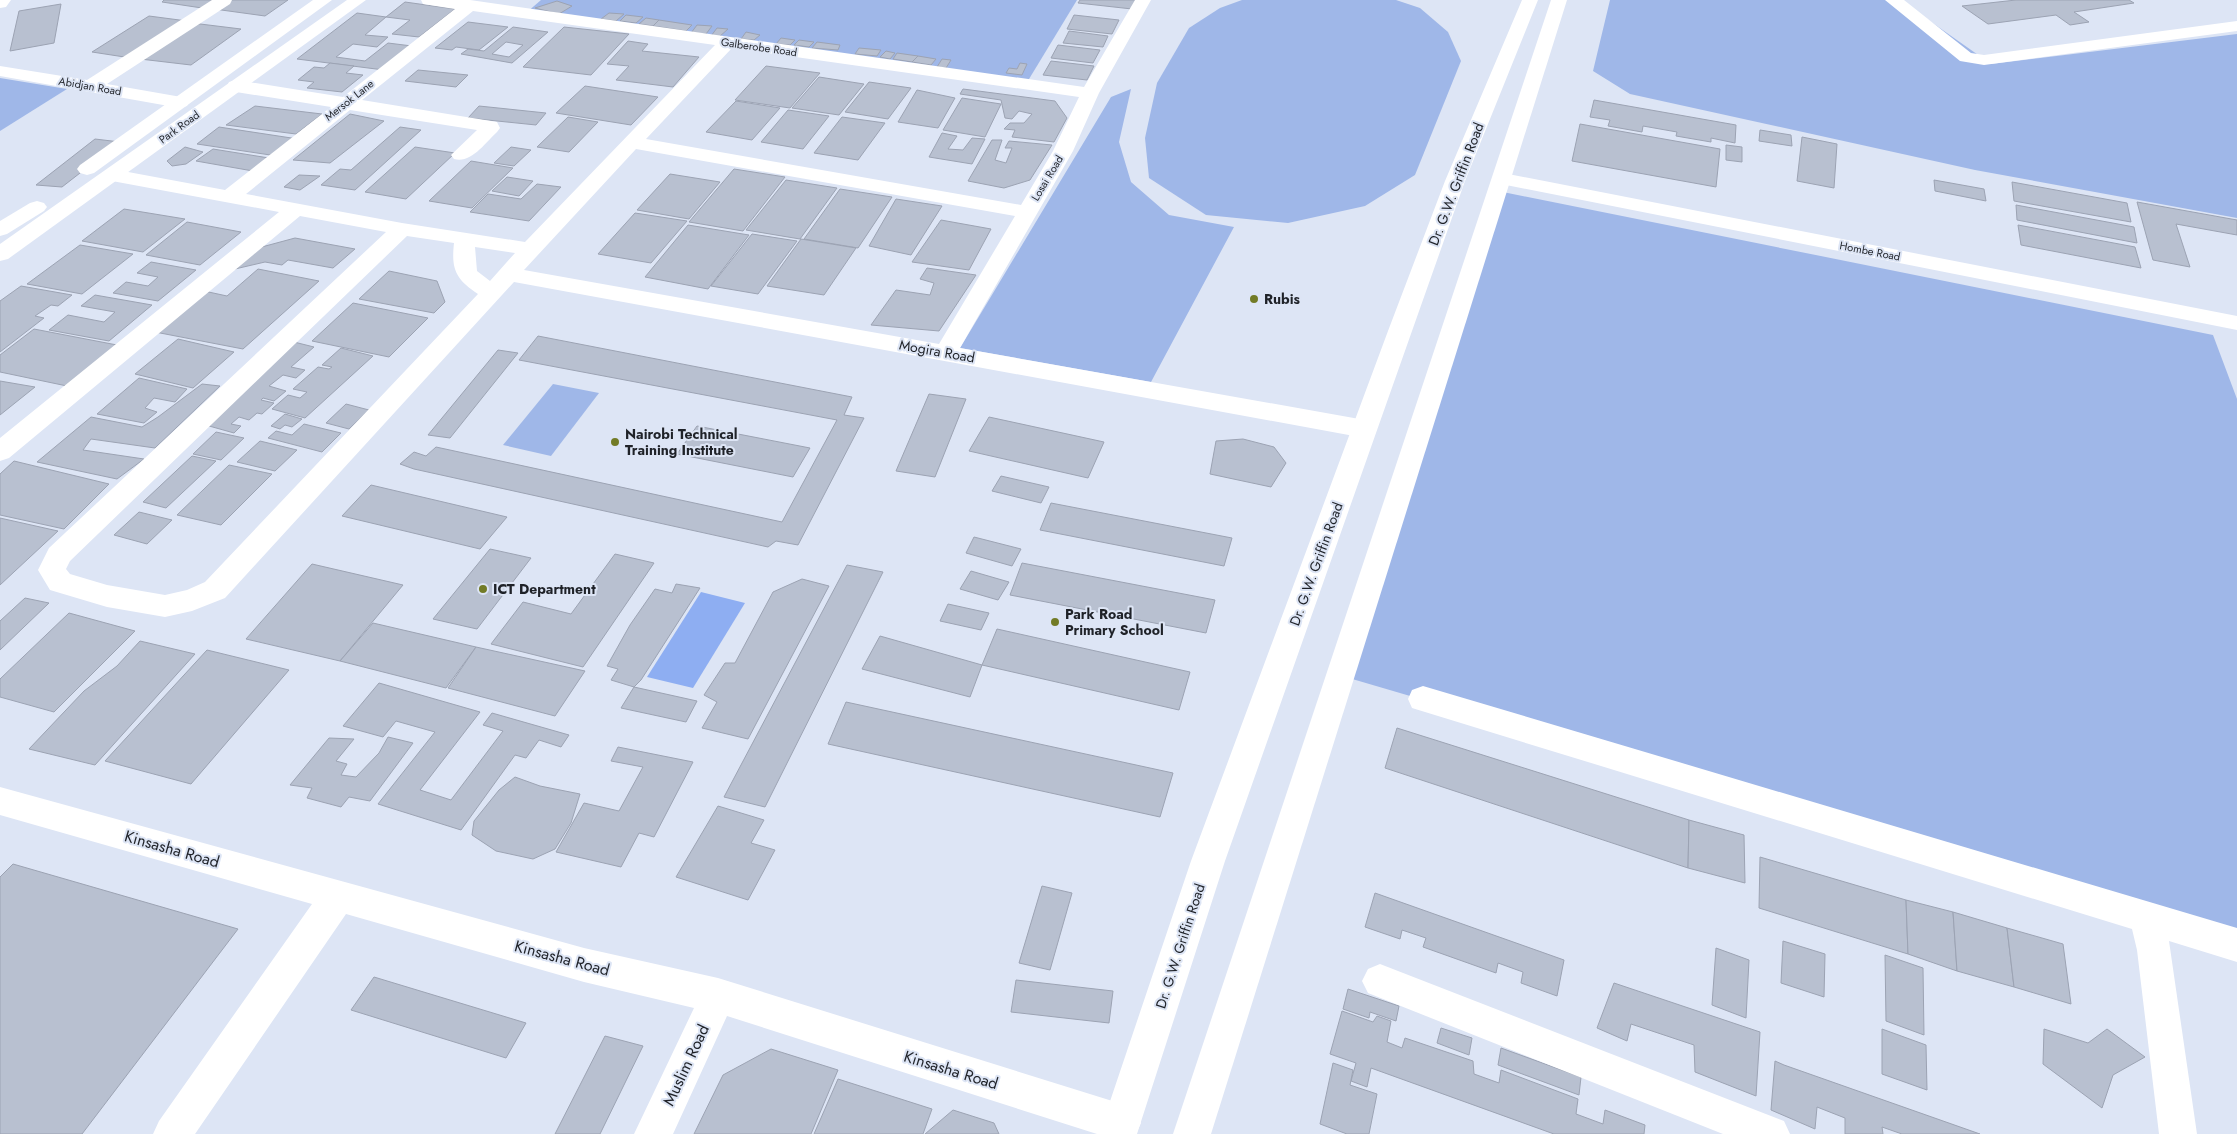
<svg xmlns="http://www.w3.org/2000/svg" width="2237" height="1134" viewBox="0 0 2237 1134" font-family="Jost,sans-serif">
	<rect width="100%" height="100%" fill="#dde5f5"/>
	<!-- green -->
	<g fill="#9fb7e8">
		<polygon points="541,0 1077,0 1026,84 526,13"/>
		<polygon points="1242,0 1396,0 1420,8 1448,32 1461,61 1415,175 1365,206 1288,223 1206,215 1149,178 1145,138 1157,83 1189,28 1220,8"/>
		<polygon points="1610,0 1900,0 1991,64 2237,34 2237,218 1975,170 1630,94 1593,71"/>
		<polygon points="0,78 67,89 0,131"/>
		<polygon points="1131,89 1119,142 1131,182 1169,215 1234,227 1151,382 960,348 1111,97"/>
		<polygon points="1498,191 2213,335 2237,399 2237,939 1342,676"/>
		<polygon points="553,384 599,393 551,456 503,445"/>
	</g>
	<!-- water -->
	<polygon fill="#8eaef2" points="701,592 745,603 693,688 647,677"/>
	<!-- building -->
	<g fill="#b8c0d0" stroke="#9ca3b3" fill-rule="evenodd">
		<polygon points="164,0 214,0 202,8 162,2"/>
		<polygon points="228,0 288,0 265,16 214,9"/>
		<polygon points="1080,0 1136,0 1132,9 1078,3"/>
		<polygon points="2016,0 2129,0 2134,3 2074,12 2089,22 2070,25 2056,15 1988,24 1962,6"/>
		<polygon points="557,1 572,6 559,14 535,8"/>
		<polygon points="405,2 455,9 419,37 392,34 410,20 386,17"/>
		<polygon points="61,4 54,43 10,51 19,11"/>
		<polygon points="357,13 386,17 365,35 388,37 377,47 353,44 336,57 365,61 388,43 412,46 384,70 297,59"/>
		<polygon points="609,13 624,14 616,21 601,19"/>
		<polygon points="626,15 643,17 636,23 620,21"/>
		<polygon points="1074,15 1119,20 1112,34 1067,29"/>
		<polygon points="149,16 187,21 131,58 92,52"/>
		<polygon points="646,18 659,20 653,26 639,24"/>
		<polygon points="659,20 692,25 686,31 653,26"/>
		<polygon points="468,22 508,27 479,50 456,47 452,50 435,48"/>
		<polygon points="192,23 241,29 191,65 140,59"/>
		<polygon points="697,25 712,26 706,34 691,33"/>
		<path d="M513 27 548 32 512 63 461 54 468 49 484 51ZM506 42 523 45 509 57 492 54Z"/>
		<polygon points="564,27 629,34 591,75 523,67"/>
		<polygon points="717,28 728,29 719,37 711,36"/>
		<polygon points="1069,31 1108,36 1103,47 1063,43"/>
		<polygon points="746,32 760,35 754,40 741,39"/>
		<polygon points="781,38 795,40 790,45 776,44"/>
		<polygon points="799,40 814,42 809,47 794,45"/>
		<polygon points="628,41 648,44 642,51 699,57 673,87 616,80 629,66 607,64"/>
		<polygon points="817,42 840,45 838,50 812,48"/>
		<polygon points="1058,45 1100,50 1093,63 1051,58"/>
		<polygon points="859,48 881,50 877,56 855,54"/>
		<polygon points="886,51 895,53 890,59 880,57"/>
		<polygon points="897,53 918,56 912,62 893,59"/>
		<polygon points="918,56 936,59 931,65 912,62"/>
		<polygon points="942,59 951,60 946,68 937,67"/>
		<polygon points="1051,61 1094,66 1087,80 1043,75"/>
		<polygon points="330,63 354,66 346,73 363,75 342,92 307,88 314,82 298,80 314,67 324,68"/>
		<polygon points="1020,63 1027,64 1022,75 1006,73 1009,68 1017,69"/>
		<polygon points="766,66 820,73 790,108 735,100"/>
		<polygon points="418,70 468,75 456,87 405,81"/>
		<polygon points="819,77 864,84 839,115 792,108"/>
		<polygon points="869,82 911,88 888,119 845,112"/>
		<polygon points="585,86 658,97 631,125 556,113"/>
		<polygon points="963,89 1055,101 1067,118 1054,142 1012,137 1015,130 1004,129 1010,123 1024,123 1032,114 1019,111 1012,119 1005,118 1001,100 960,94"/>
		<polygon points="917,90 955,98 938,128 898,122"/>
		<polygon points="962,98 1001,104 985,137 943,130"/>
		<polygon points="1594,100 1736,125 1735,143 1711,138 1711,142 1676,136 1677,132 1643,126 1642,132 1608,126 1610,120 1590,117"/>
		<polygon points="736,101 780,108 752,140 706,132"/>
		<polygon points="255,106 322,114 296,134 226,125"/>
		<polygon points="479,106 546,113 536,125 468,118"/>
		<polygon points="788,110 829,116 803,149 761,142"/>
		<polygon points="350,114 384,121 330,163 293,160"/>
		<polygon points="568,117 598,122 569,152 537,147"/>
		<polygon points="842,117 885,123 858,160 814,153"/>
		<polygon points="1580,124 1720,149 1716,187 1572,161"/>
		<polygon points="219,127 298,139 277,156 197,144"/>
		<polygon points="400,127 421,130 355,190 321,185 340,169 351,170"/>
		<polygon points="1760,130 1791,135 1792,146 1759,141"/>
		<polygon points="942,133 957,136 948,149 963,150 972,138 985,139 972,164 929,157"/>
		<polygon points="1802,137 1837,144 1834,188 1797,181"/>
		<polygon points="95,139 120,142 62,187 36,185"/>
		<polygon points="992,140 1002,140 995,160 1006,163 1012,148 1005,148 1009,141 1052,145 1030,180 1004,188 968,181"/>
		<polygon points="1726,145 1742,147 1742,162 1726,160"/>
		<polygon points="185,147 203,152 186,164 172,166 167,161"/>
		<polygon points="415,147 455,153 406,199 365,192"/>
		<polygon points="511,147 531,150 514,166 494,163"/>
		<polygon points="213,149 269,158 253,171 196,161"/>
		<polygon points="471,161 513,168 472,208 429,201"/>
		<polygon points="734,169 785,177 743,231 689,222"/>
		<polygon points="670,174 720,182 689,219 637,210"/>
		<polygon points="299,175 320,176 300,190 284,187"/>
		<polygon points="507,177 533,181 519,196 492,191"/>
		<polygon points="786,180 837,188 800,239 746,230"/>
		<polygon points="1934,180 1984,189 1986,201 1935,191"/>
		<polygon points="2012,182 2127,203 2131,222 2014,201"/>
		<polygon points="537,184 561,187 529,221 470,212 488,194 521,199"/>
		<polygon points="840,189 892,197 858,248 804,239"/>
		<polygon points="896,199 942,206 911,255 869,246"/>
		<polygon points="2137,202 2237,220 2237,235 2176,224 2190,267 2153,260"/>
		<polygon points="2016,205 2134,227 2137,243 2017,220"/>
		<polygon points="124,209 185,219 143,252 82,241"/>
		<polygon points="635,213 687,221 651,263 598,254"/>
		<polygon points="941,220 991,229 969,270 912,262"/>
		<polygon points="187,222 241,232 200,265 146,255"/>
		<polygon points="688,225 749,235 708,289 645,277"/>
		<polygon points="2018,225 2135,247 2141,268 2021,245"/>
		<polygon points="752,234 797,241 758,294 711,286"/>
		<polygon points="295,238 355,249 333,268 288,260 282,265 265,262 235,269 258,248"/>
		<polygon points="801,239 856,248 824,295 767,286"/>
		<polygon points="80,245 133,254 82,294 27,284"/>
		<polygon points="151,262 196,270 158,301 113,293 126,282 148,286 158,277 137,273"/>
		<polygon points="927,268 976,275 939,331 871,325 896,290 930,295 934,283 920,279"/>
		<polygon points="258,269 319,281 243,349 155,332 204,291 227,296"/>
		<polygon points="389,271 437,281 445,302 434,313 359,299"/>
		<polygon points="21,286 72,295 58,306 51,305 35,316 44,318 0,352 0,301"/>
		<polygon points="95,295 152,305 109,341 49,330 68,315 104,322 115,312 81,306"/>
		<polygon points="353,303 428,318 389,357 312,341"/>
		<polygon points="34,329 117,345 67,386 0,372 0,355"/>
		<polygon points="538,336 852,397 844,415 864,418 798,545 776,541 768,547 414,469 400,464 414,452 426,456 436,447 782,522 837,420 519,360"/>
		<polygon points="178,339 234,352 193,388 135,374"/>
		<polygon points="294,342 314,347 291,367 305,370 296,378 283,375 269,386 286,391 274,401 263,398 261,400 274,403 262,414 257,413 249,420 239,417 231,424 241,426 234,433 202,424"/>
		<polygon points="341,348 373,356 305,418 272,409 288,395 300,398 307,392 293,389 318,367 329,369 332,367 322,365"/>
		<polygon points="498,350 518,353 450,438 428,435"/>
		<polygon points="139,378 187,389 175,402 154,398 145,408 157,412 144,423 97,414"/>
		<polygon points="0,381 35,387 0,415"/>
		<polygon points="202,384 220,386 155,448 91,439 83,450 144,459 117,479 37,462 91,417 142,427 158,417"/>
		<polygon points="929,394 966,399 935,477 896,471"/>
		<polygon points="346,404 369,410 349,429 326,423"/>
		<polygon points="285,414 302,419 292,427 285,425 280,429 271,426"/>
		<polygon points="989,417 1104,442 1088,478 969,451"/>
		<polygon points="304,424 341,433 322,452 268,438 276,431 292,435"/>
		<polygon points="697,426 810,448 793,477 677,454"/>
		<polygon points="216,432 244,438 221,460 193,454"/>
		<polygon points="1243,439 1274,447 1286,463 1271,487 1210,474 1216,441"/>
		<polygon points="260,441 297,450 275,471 237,462"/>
		<polygon points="192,456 216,461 166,508 143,502"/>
		<polygon points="14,461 109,484 64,529 0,515 0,474"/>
		<polygon points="229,465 272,474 221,525 177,515"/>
		<polygon points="1001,476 1049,487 1041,503 992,491"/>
		<polygon points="371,485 507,517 480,549 342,516"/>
		<polygon points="1051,503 1232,538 1224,566 1040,530"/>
		<polygon points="139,512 172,520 147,544 114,535"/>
		<polygon points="0,518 58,531 0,585"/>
		<polygon points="974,537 1021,549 1012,566 966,553"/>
		<polygon points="490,549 531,558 477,629 433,619"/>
		<polygon points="615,554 654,563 583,667 491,644 523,602 571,614"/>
		<polygon points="1022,563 1215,600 1206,633 1010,595"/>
		<polygon points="312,564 403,585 340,661 246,639"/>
		<polygon points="847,565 883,572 765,807 724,797"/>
		<polygon points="971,571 1009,582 998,600 960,589"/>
		<polygon points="802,579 829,586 748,739 702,728 717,702 704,695 725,663 735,663 773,592"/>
		<polygon points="676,584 700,588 641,680 634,687 611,680 618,669 607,666 630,625 655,589 672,593"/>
		<polygon points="25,598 49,603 0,650 0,621"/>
		<polygon points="948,604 989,613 981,630 940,621"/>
		<polygon points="69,613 135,631 54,712 0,697 0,679"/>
		<polygon points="373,623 476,647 446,688 340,661"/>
		<polygon points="997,629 1190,672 1179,710 982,665"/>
		<polygon points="880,636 982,665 970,697 862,669"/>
		<polygon points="140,641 195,654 95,765 29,749 84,691 117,666"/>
		<polygon points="476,647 585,671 555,716 448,688"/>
		<polygon points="207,650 289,670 191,784 105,761"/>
		<polygon points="379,683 480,712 420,790 451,800 503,731 483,725 492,713 569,735 561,747 539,740 526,758 515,755 461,830 378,804 435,732 396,721 383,737 343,726"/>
		<polygon points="634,687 697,701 686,722 621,708"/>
		<polygon points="846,702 1173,773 1160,817 828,744"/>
		<polygon points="1397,728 1689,820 1688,868 1385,768"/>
		<polygon points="388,737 413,743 370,801 349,797 341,807 307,798 312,788 290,785 329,738 354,739 336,761 347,764 341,775 356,777 379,753"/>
		<polygon points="618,747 693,762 654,837 639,833 621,867 556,852 584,803 619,811 643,767 611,761"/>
		<polygon points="515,777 540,786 580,794 571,823 555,849 533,859 496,851 472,835 474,821 499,790"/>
		<polygon points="718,806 764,820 751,843 775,850 748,900 676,877"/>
		<polygon points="1689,820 1744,835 1745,883 1688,868"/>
		<polygon points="1760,857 1906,900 1908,954 1759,908"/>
		<polygon points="13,864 238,929 82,1134 0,1134 0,877"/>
		<polygon points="1042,886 1072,893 1050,970 1019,963"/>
		<polygon points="1375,893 1564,960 1557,996 1521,983 1523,972 1498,963 1496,973 1423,947 1426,938 1402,930 1400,939 1365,927"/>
		<polygon points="1906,900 1953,912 1957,971 1908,954"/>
		<polygon points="1953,912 2007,928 2014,987 1957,971"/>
		<polygon points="2007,928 2063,944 2071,1004 2014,987"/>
		<polygon points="1783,941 1825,954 1824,997 1781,983"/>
		<polygon points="1716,948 1749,960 1746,1018 1712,1005"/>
		<polygon points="1885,955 1923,968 1924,1035 1886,1021"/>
		<polygon points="374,977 526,1023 506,1058 351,1010"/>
		<polygon points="1016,980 1113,991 1109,1023 1011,1012"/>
		<polygon points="1614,983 1760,1032 1756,1096 1695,1072 1694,1045 1631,1024 1627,1041 1597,1028"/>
		<polygon points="1348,989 1399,1006 1396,1021 1370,1012 1369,1018 1343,1009"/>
		<polygon points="1342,1011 1373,1022 1377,1016 1391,1021 1387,1042 1402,1048 1405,1038 1473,1061 1474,1074 1499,1083 1501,1070 1578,1099 1576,1114 1603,1124 1605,1110 1645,1125 1644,1134 1554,1134 1371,1068 1367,1087 1351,1081 1356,1063 1330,1054"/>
		<polygon points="1441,1028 1472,1038 1469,1055 1437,1043"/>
		<polygon points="1882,1029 1926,1045 1927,1090 1882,1074"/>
		<polygon points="2044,1029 2088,1043 2107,1029 2145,1057 2113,1075 2102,1108 2043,1064"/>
		<polygon points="605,1036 643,1046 600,1134 555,1134"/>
		<polygon points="1501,1048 1581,1077 1579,1095 1498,1065"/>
		<polygon points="771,1049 838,1070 811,1134 694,1134 723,1075"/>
		<polygon points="1775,1061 1784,1065 1980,1134 1902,1134 1882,1127 1883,1134 1845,1134 1845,1118 1817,1107 1815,1129 1771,1110"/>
		<polygon points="1333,1063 1353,1070 1350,1085 1377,1094 1369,1134 1347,1134 1320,1124"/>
		<polygon points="838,1079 932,1109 923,1134 814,1134"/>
		<polygon points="953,1110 994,1123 999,1134 925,1134"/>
	</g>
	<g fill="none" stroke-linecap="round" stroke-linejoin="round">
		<!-- street -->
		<g fill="#fff" fill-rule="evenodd">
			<polygon points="0,0 11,0 6,7 0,8"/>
			<polygon points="212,0 232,0 230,4 107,84 187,98 189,102 187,106 180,108 0,76 0,66 87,80"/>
			<path d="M421 0H470L1084 87 1135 0H1151L1099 93 1073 151 960 348 1365 420 1374 423 1377 429 1374 435 1365 438 514 282 225 598 192 611 165 617 107 607 50 590 38 570 49 548 386 232 300 216 9 458 0 461V438L279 212 112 181 105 179 102 175 105 171 112 169 225 190 331 107 236 92 229 90 227 86 229 82 236 80 343 97 455 9 423 4ZM473 11 715 45 525 242 402 223 246 194 350 110 477 130 451 155 454 159C471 164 485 143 497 132L500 128 497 122 362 100ZM732 48 1079 97 1053 151 1021 205 646 139ZM636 149 1015 216 939 344 524 270ZM407 236 454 243C451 270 456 279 478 294L205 582 187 590 165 595 107 585 70 574 66 569 70 561ZM475 247 515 253 490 281 477 271Z"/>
			<polygon points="1885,0 1904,0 1971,53 1984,55 2237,21 2237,31 1984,65 1960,61"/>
			<polygon points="1503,173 2237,316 2237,330 1496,183 1493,179 1496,175"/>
			<polygon points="1423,686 2237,928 2237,962 2169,941 2197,1134 2159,1134 2137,950 2132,929 1412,708 1408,699 1412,690"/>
			<polygon points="0,787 584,948 718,978 1122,1104 1135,1110 1141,1123 1136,1134 1097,1134 727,1016 673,1134 634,1134 694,1008 584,982 346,914 195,1134 153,1134 159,1121 312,904 0,815"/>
			<polygon points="1380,964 1784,1121 1790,1134 1723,1134 1368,993 1362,981 1368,969"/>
		</g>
		<!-- secondary -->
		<g fill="#fff" fill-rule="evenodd">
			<polygon points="313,0 332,0 94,173 87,175 80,173 77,169 80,165"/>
			<polygon points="347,0 366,0 8,259 0,261 0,244"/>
			<polygon points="1522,0 1538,0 1465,181 1412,331 1225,861 1137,1134 1099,1134 1191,861 1388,331 1445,181"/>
			<polygon points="1551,0 1567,0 1211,1134 1173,1134"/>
			<polygon points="37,201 44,203 47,207 44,211 7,234 0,236 0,221 30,203"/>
		</g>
	</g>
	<!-- markers -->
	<g fill="#727b26" stroke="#dde5f5" stroke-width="2">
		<circle cx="1254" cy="299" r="5"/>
		<circle cx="615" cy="442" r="5"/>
		<circle cx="483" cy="589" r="5"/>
		<circle cx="1055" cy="622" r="5"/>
	</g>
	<g text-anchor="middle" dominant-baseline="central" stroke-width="4" stroke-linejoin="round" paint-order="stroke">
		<!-- far-street labels -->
		<g font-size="11" fill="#1f2228" stroke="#dde5f5">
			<text transform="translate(759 47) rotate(8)">Galberobe Road</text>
			<text transform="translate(90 86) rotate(10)">Abidjan Road</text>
			<text transform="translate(349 100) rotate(-38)">Mersok Lane</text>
			<text transform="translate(179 127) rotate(-36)">Park Road</text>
			<text transform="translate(1047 178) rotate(-59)">Losai Road</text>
			<text transform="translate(1870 251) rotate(11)">Hombe Road</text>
		</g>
		<!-- street labels -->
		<g font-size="14" fill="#1f2228" stroke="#dde5f5">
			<text transform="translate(1456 184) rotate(-69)">Dr. G.W. Griffin Road</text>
			<text transform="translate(937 351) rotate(10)">Mogira Road</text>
			<text transform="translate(1316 564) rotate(-70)">Dr. G.W. Griffin Road</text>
			<text transform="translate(1180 946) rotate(-72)">Dr. G.W. Griffin Road</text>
		</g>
		<!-- poi labels -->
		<g font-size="14" font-weight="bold" fill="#1f2228" stroke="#dde5f5" text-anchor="start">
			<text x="1264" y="299">Rubis</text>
			<text x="625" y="434">Nairobi Technical<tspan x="625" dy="16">Training Institute</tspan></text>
			<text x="493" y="589">ICT Department</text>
			<text x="1065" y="614">Park Road<tspan x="1065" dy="16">Primary School</tspan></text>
		</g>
		<!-- near-street labels -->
		<g font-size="16" fill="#1f2228" stroke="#dde5f5">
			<text transform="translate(172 849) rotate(16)">Kinsasha Road</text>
			<text transform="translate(562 958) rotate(15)">Kinsasha Road</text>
			<text transform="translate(686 1065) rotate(-65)">Muslim Road</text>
			<text transform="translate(951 1070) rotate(17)">Kinsasha Road</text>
		</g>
	</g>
</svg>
